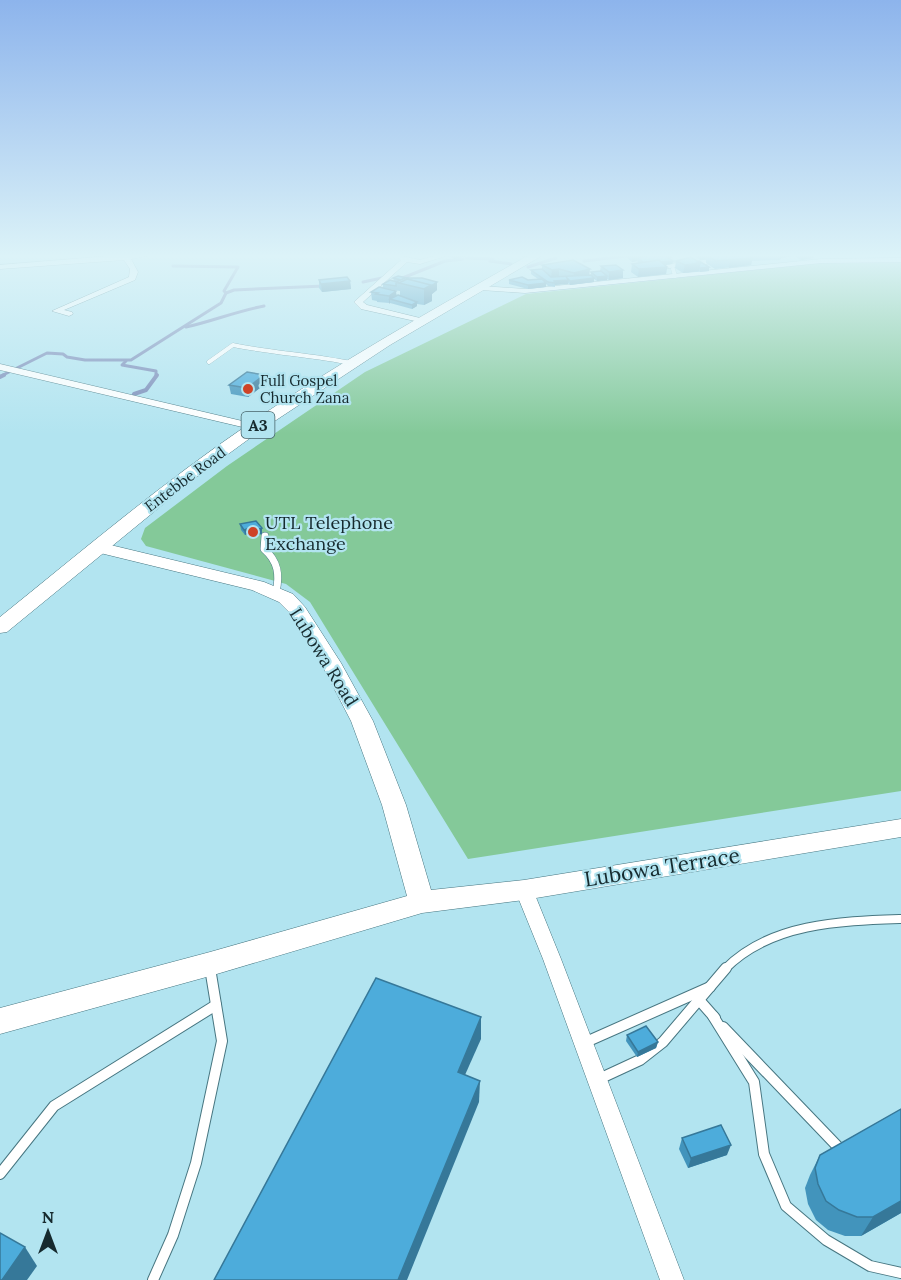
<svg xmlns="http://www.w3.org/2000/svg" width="901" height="1280" viewBox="0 0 901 1280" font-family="Lora,serif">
	<rect width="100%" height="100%" fill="#b2e4f0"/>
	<!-- green -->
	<polygon fill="#84c999" points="901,261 901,791 468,859 310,602 286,584 146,546 141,539 145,528 227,466 365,372 526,294 830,262"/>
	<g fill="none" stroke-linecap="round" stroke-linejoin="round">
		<!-- stream-far1 -->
		<g stroke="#7b8bb8" stroke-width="3">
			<polyline points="523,256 526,255"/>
			<polyline points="466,258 493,259"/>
			<polyline points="490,261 511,264"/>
			<polyline points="584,261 634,255"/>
			<polyline points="528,267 556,258"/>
			<polyline points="400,279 445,261 463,259"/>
			<polyline points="363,282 382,278"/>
			<polyline points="226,293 234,290 324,286"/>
			<path d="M186 327C213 321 237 311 264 306"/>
			<polyline points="126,361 122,365 156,371 156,376"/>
			<polyline points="1,376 47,353 63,354 67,357 85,360 131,360 221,303 226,293 224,291 238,267 173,266"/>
		</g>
		<!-- stream -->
		<g stroke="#7b8bb8" stroke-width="4">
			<polyline points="0,377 4,375"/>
			<polyline points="134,394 146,390 157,375"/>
		</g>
		<defs>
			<g id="lane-far3">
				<polyline points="673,269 675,276"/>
				<path d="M209 362 233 345C272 353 312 355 351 363"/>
			</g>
			<path id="lane-far2" d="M265 536 264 549C278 561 280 575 276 592"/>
			<g id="lane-far1">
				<polyline points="210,966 211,969"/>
				<path d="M725 969C770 923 841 921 901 919"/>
			</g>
			<g id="lane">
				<polyline points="700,1001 715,1018"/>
				<polyline points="713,1016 754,1082 764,1154 786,1206 826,1240 870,1266 901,1273"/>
				<polyline points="723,1027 841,1150"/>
				<polyline points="586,1042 710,987"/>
				<polyline points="599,1079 640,1060 663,1042 726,968"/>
				<polyline points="0,1174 54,1106 216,1005"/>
				<polyline points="153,1280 173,1235 196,1163 222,1041 210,968"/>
			</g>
			<g id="street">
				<polygon points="122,255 151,255 131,259 138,272 135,280 64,310 72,312 73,314 69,316 52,311 129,277 130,269 124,260 0,269 0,265"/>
				<polygon points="397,255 420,260 438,255 449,255 420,264 407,262 363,302 367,305 424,319 424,323 361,309 354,302 401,260"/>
				<polygon points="721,258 724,258 724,262 651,270 647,268 651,266"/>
				<polygon points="901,258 901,262 821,263 525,293 481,290 477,288 481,286 525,289 821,259"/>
				<polygon points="0,364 255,424 260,427 255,430 0,370"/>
				<polygon points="524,883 530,885 533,890 561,959 684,1280 660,1280 543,959 515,890 518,885"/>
			</g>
			<polygon id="secondary" points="98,542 264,582 293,594 305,607 341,663 373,721 406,805 431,890 524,880 901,819 901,837 524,900 422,913 210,976 0,1034 0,1008 210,952 407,896 382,805 351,721 321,663 291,614 279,602 252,590 92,551 89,547 92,543"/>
			<path id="primary" d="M529 255H543L390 345 261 430 194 479 7 632 0 633V617C82 551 162 483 249 424 339 362 434 309 529 255Z"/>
		</defs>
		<!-- lane-far3 casing -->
		<use href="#lane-far3" stroke="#477681" stroke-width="4.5"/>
		<!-- lane-far2 casing -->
		<use href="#lane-far2" stroke="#477681" stroke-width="8"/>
		<!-- lane-far1 casing -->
		<use href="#lane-far1" stroke="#477681" stroke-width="10"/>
		<!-- lane casing -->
		<use href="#lane" stroke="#477681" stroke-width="12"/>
		<!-- street casing -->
		<use href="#street" stroke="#477681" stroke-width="1"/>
		<!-- secondary casing -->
		<use href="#secondary" stroke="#477681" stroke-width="1"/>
		<!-- primary casing -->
		<use href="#primary" stroke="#477681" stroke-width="1"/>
		<!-- lane-far3 -->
		<use href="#lane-far3" stroke="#fff" stroke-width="4"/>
		<!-- lane-far2 -->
		<use href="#lane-far2" stroke="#fff" stroke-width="7"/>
		<!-- lane-far1 -->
		<use href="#lane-far1" stroke="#fff" stroke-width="8"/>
		<!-- lane -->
		<use href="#lane" stroke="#fff" stroke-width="10"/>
		<!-- street -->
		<use href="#street" fill="#fff" fill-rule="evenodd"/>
		<!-- secondary -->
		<use href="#secondary" fill="#fff" fill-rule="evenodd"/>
		<!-- primary -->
		<use href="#primary" fill="#fff" fill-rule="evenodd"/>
	</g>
	<!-- wall -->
	<g fill="#4294bc">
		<polygon points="446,255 470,255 454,259"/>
		<polygon points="626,255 655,255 657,256 658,256 658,255 668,255 671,257 671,259 673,261 672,264 665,265 667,267 666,274 638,277 631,272 632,264 639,263 637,261 632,262 626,257"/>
		<polygon points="693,255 730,255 732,256 744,255 743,255 793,255 793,256 781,258 781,259 778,260 752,261 751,265 715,269 706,263 706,259 700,260"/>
		<polygon points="793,255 814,255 813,258 801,260"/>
		<polygon points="872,255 888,255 887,256 873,256"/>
		<polygon points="676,261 697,262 709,267 709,271 683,273 675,268"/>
		<polygon points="542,265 589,275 591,275 591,272 600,271 601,266 623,278 609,280 607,279 607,280 597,281 594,279 594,282 570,285 568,283 555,285 555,287 548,286 546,284 546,287 528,289 509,284 509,280 528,280 538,279 531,274 531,270 542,269"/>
		<polygon points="393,278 407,278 437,282 437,290 432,294 432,301 424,305 417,304 417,306 412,309 390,303 377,302 377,301 372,300 371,292 400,295 400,291 383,288 383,284 394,281"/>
		<polygon points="319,280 350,281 351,289 322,292 319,288"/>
		<polygon points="265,384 248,397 231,394 229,385"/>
		<polygon points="240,524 262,534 252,536 250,533 245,535 241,530"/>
		<polygon points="627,1035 658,1042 656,1048 637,1057 626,1041"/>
		<polygon points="901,1109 901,1213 861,1236 845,1236 828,1230 816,1220 808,1204 805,1188 810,1175 820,1155"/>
		<polygon points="682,1138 727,1155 688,1168 679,1149"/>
	</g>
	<!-- shaded-wall -->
	<g fill="#367899">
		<polygon points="454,255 470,255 454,259"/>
		<polygon points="632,255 649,255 638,258 637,261 632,262"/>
		<polygon points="779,255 793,255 793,256 781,258 781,259 778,260"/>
		<polygon points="802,255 814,255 813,258 801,260"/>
		<polygon points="707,256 706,259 700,260 700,257"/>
		<polygon points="753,258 751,265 729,268 730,260"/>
		<polygon points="673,261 672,264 645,268 646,264"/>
		<polygon points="700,263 699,271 683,273 685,265"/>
		<polygon points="667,267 666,274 638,277 639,269"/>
		<polygon points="709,267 709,271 700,272 700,268"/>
		<polygon points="559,269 559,276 551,278 552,270"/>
		<polygon points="590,269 589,277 594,278 594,282 570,285 570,281 573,280 574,273"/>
		<polygon points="623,270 623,278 609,280 609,272"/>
		<polygon points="607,276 607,280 597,281 597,277"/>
		<polygon points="569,280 568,284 555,285 554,281"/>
		<polygon points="350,281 351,289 322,292 321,284"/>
		<polygon points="437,282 437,290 432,294 432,301 424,305 424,289"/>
		<polygon points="546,283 546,287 528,289 528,285"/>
		<polygon points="396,291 397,300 390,299 390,303 389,304 389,296"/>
		<polygon points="417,302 417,306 412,309 412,305"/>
		<polygon points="264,375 265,384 248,397 247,388"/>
		<polygon points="250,528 250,533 245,535 244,530"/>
		<polygon points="262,528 262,534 252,536 251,531"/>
		<polygon points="481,1017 481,1039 457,1093 458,1072"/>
		<polygon points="658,1042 656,1048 637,1057 638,1052"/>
		<polygon points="480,1081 479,1102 407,1280 398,1280"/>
		<polygon points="731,1145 727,1155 688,1168 691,1158"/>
		<polygon points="901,1201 901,1213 861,1236 873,1217"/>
		<polygon points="25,1247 37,1266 27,1280 2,1280"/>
	</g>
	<!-- building -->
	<g fill="#4dacdb" stroke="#367899" stroke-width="1.5">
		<polygon points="648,255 655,255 657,256 661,256 660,255 668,255 671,257 667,257 673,261 661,262 659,260 644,263 638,258"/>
		<polygon points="714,255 730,255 733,256 748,255 753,258 716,261 707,256"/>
		<polygon points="691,257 700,263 685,265 676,261"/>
		<polygon points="573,260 590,269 574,273 559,269 552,270 542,265"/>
		<polygon points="659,260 667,267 639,269 632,264"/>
		<polygon points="699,261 709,267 700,268 699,267 700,263 697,262"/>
		<polygon points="616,265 623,270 609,272 601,266"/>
		<polygon points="542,269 551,277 591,275 594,278 570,281 566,277 569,280 554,281 555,283 548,282 531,270"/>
		<polygon points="601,271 607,276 597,277 591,272"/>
		<polygon points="398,276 407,278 401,280 393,278"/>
		<polygon points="347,277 350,281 321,284 319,280"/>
		<polygon points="522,277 528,280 542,279 546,283 528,285 509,280"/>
		<polygon points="405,278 422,278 437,282 431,286 407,279 400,283 396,282"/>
		<polygon points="407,279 431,285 424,289 399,283"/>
		<polygon points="390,280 397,282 396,282 396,286 383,284"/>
		<polygon points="379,287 396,291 389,296 376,294 378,293 371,292"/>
		<polygon points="398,295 417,302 412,305 390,299"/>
		<polygon points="247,372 264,375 247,388 229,385"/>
		<polygon points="256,521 262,528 251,531 250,528 244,530 240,524"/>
		<polygon points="376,978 481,1017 458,1072 480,1081 398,1280 214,1280"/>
		<polygon points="646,1026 658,1042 638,1052 627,1035"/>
		<polygon points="901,1109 901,1201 873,1217 857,1217 839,1210 826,1201 818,1184 815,1168 820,1155"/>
		<polygon points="721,1125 731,1145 691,1158 682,1138"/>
		<polygon points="0,1233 25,1247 2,1280 0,1280"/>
	</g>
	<!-- sky -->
	<linearGradient id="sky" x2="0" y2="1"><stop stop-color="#8db4ec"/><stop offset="0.59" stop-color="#dcf3f8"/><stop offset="1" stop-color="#dcf3f8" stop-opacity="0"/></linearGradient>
	<rect width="901" height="434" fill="url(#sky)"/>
	<!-- markers -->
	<g fill="#ce4327" stroke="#b2e4f0" stroke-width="2">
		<circle cx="248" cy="389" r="6"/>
		<circle cx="253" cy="532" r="6"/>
	</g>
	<g text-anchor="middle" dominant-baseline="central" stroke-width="4.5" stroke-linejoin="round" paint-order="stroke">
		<!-- far-poi labels -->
		<g font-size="15" fill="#162a2e" stroke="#b2e4f0" text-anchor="start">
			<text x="260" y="380">Full Gospel<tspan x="260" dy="17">Church Zana</tspan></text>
		</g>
		<!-- far-street labels -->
		<g font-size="15" fill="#162a2e" stroke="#b2e4f0">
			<text transform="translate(185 479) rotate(-37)">Entebbe Road</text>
		</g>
		<!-- shield labels -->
		<rect fill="#b2e4f0" stroke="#456268" stroke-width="1.5" x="241.5" y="412" width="33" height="26" rx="4.5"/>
		<g font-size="16" font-weight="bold" fill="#162a2e">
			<text x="258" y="425">A3</text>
		</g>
		<!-- poi labels -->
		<g font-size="18" fill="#162a2e" stroke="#b2e4f0" text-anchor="start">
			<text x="265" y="522">UTL Telephone<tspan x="265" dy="21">Exchange</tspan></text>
		</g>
		<!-- street labels -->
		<g font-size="18" fill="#162a2e" stroke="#b2e4f0">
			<text transform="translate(324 657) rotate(58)">Lubowa Road</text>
		</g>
		<!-- near-street labels -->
		<g font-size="21" fill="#162a2e" stroke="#b2e4f0">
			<text transform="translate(662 867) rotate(-9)">Lubowa Terrace</text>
		</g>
	</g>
	<!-- north arrow -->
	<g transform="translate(48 1232)" stroke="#b2e4f0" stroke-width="4.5" paint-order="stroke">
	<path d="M0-4.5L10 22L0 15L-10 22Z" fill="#162a2e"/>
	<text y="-9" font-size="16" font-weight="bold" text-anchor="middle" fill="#162a2e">N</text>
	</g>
</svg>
